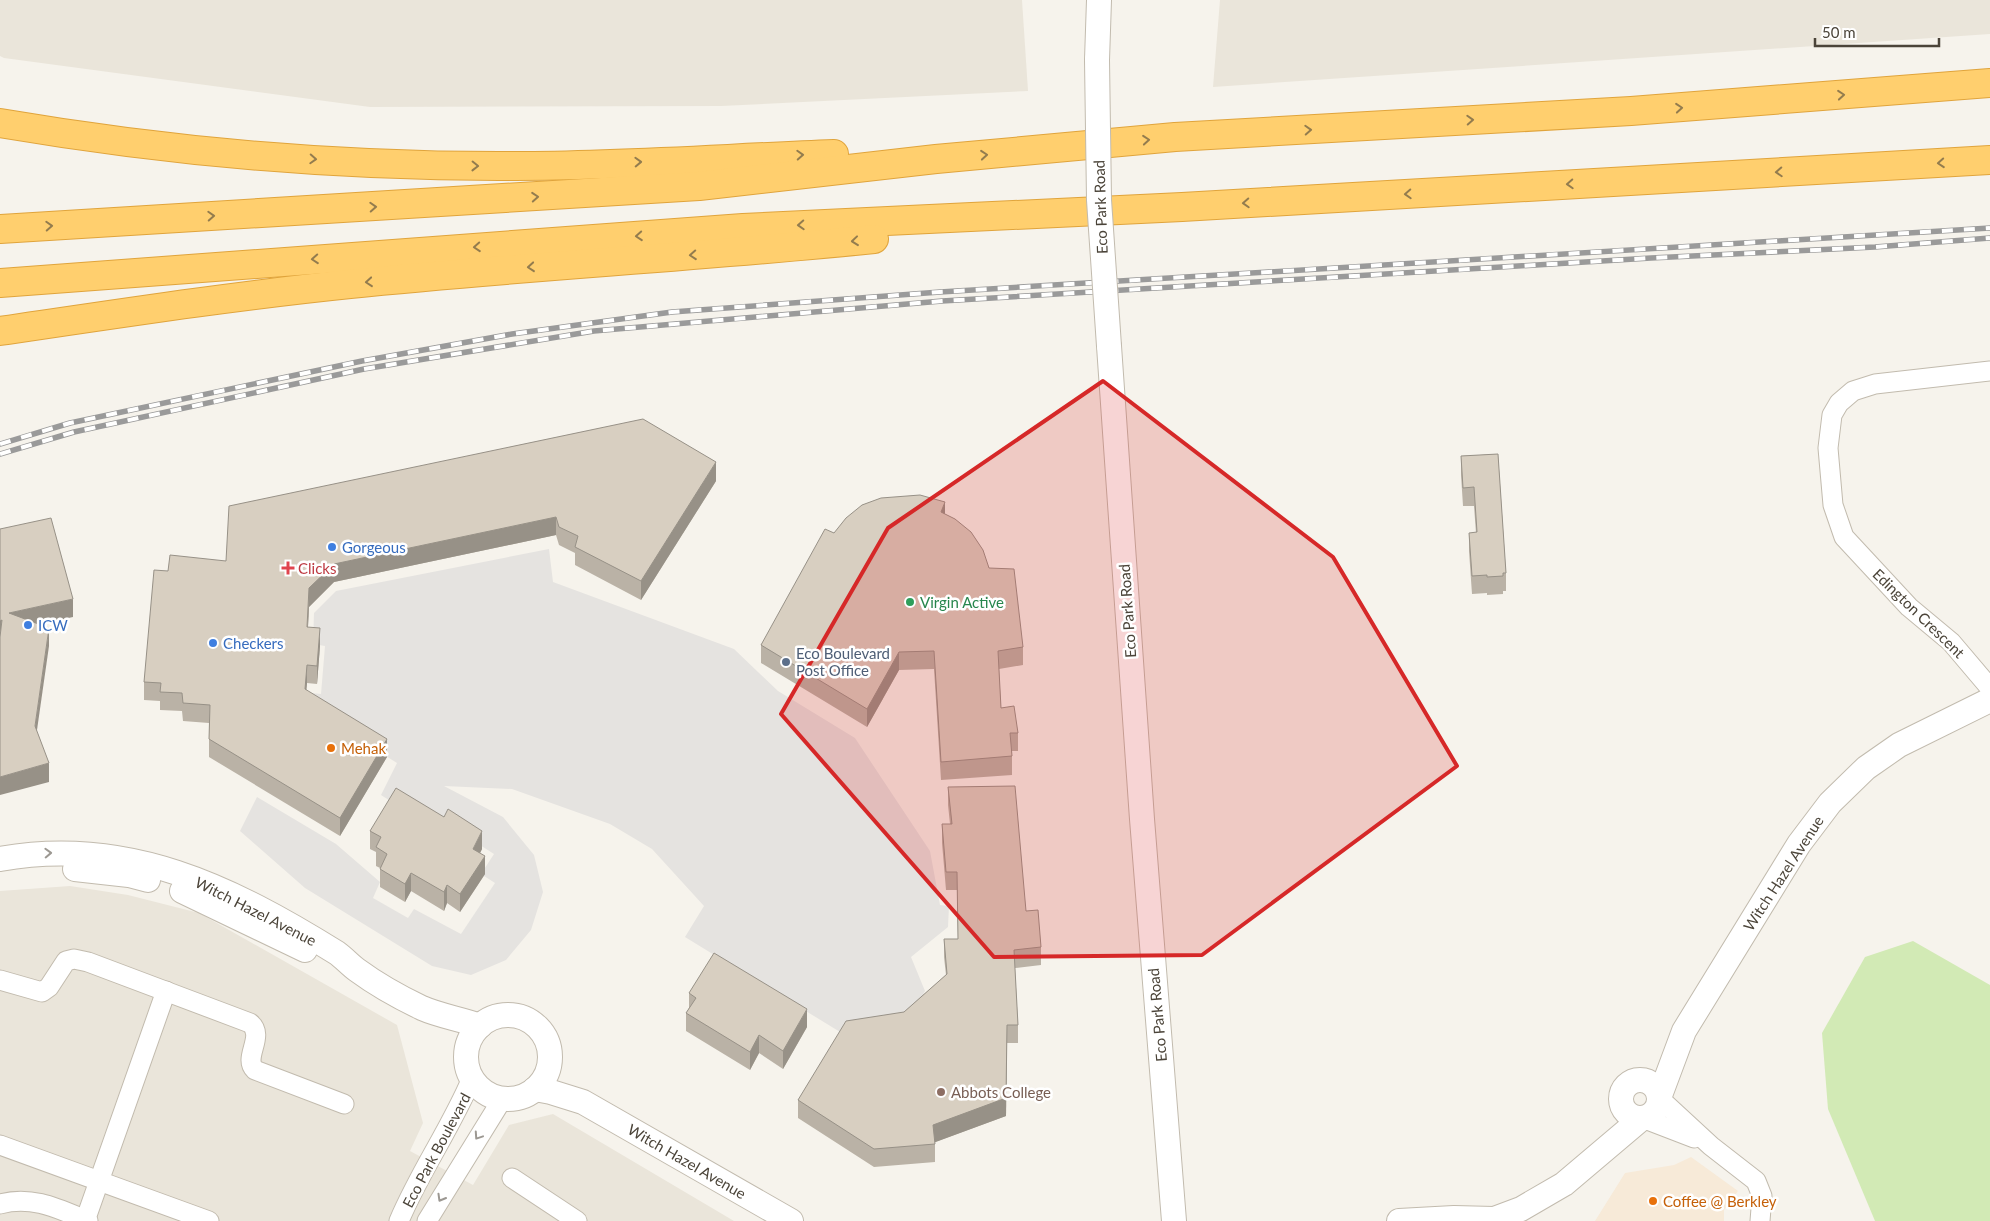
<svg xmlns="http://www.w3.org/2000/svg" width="1990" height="1221" viewBox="0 0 1990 1221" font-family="Lato,sans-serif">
	<rect width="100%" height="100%" fill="#f6f3ec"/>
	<!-- residential -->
	<g fill="#eae5da">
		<polygon points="0,0 1022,0 1028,91 721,106 370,107 4,58 0,56"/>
		<polygon points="1220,0 1990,0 1990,34 1213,87"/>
		<polygon points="70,886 128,895 199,913 397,1025 423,1123 410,1151 473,1185 509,1125 553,1114 734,1221 0,1221 0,891"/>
	</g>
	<!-- commercial -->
	<polygon fill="#f7ead8" points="1691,1157 1738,1191 1724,1210 1724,1221 1595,1221 1625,1173 1674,1165"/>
	<!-- green -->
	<polygon fill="#d2eab5" points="1913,941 1990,985 1990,1221 1875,1221 1828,1109 1822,1033 1865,957"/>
	<!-- parking -->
	<polygon fill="#e5e3e0" points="549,549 553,582 734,649 778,691 855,738 930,851 940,905 949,906 948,927 911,957 925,991 904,1029 845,1035 685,937 704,906 652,849 610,824 512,789 444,786 503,817 534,855 543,892 531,930 506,960 471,975 432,966 305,888 240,831 257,797 336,844 380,882 373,898 408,918 414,909 461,934 495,883 481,874 494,854 444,822 439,832 381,795 397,763 309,708 311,693 321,694 325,646 313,644 314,613 336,591"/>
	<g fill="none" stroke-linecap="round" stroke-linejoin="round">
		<defs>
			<g id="minor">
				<polyline points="1990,371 1875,384 1853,391 1839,403 1832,415 1828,448 1833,505 1844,537 1909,607 1951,642 1990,688"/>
				<path d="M0 980 42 992 49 987 66 961 74 959 88 962 250 1023C266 1036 242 1058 255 1070L344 1104"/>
				<polyline points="1659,1098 1711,1146 1756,1181 1762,1196 1760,1221"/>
				<polyline points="1642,1118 1694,1138"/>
				<polyline points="0,1145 209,1221"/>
				<polyline points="512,1178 577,1221"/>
				<path d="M0 1204C32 1195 59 1209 88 1221"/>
				<polyline points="85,1221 166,991"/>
				<path d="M399 1221C420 1171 451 1128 472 1078"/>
				<polyline points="427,1221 503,1098"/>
			</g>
			<g id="tertiary">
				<polyline points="1097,60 1099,0"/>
				<polyline points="1109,346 1142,819 1174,1221"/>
				<path d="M0 859C127 836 231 887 337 953 344 958 350 965 357 970 376 984 401 998 422 1008 440 1016 461 1019 480 1026"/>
				<polyline points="75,869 129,875 148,880"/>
				<polyline points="182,891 305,950"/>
				<circle cx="508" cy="1057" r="42"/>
				<circle cx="1640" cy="1099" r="19"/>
				<polyline points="535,1089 551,1092 583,1102 791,1221"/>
				<polyline points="1659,1098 1684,1031 1799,844 1830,803 1866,768 1899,745 1990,700"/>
				<polyline points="1399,1221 1454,1218 1494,1219"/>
				<polyline points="1489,1221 1521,1209 1564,1184 1642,1118"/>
			</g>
			<g id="motorway">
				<path d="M0 123C170 152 343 167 515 166 621 166 728 158 834 154"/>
				<polyline points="0,229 699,186 936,159 1175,137 1631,111 1990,83"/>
				<polyline points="0,283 743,228 1182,207 1990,160"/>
				<path d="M0 331C116 314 233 296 350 284 525 266 700 257 874 239"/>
			</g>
		</defs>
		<!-- minor casing -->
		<use href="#minor" stroke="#c2bbae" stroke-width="21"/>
		<!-- tertiary casing -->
		<use href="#tertiary" stroke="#c2bbae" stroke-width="26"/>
		<!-- motorway casing -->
		<use href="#motorway" stroke="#e0a43c" stroke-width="30"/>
		<!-- minor -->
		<use href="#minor" stroke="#fff" stroke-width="19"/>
		<!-- tertiary -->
		<use href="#tertiary" stroke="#fff" stroke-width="24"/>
		<!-- motorway -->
		<use href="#motorway" stroke="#ffcf6e" stroke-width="28"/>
		<defs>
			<g id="rail">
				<polyline points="0,444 70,423 362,361 512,334 672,312 940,292 1990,228"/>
				<polyline points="0,454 74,432 364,369 594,331 942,301 1651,258 1875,247 1990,238"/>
			</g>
		</defs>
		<!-- rail casing -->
		<use href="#rail" stroke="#9a9a9a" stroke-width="5.5"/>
		<!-- rail -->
		<use href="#rail" stroke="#fff" stroke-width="4" stroke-dasharray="11" stroke-linecap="butt"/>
		<defs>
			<polyline id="tertiary-bridge" points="1097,60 1099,200 1109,346"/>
		</defs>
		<!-- tertiary-bridge casing -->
		<use href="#tertiary-bridge" stroke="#c2bbae" stroke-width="26" stroke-linecap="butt"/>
		<!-- tertiary-bridge -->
		<use href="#tertiary-bridge" stroke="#fff" stroke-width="24"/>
	</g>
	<!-- wall -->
	<g fill="#bab2a6">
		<polygon points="1498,454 1506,573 1506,591 1503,591 1503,594 1487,595 1487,593 1472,594 1469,551 1469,533 1476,533 1474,506 1463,506 1461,475 1461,456"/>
		<polygon points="716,481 641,600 575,565 575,553 559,545 556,535 334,582 309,607 308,627 320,646 317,684 307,683 306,690 387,757 340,836 209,757 209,723 183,721 182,711 160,710 160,701 144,700 144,682 168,571"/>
		<polygon points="945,514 989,568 1023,647 1023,665 999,669 1001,708 1018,733 1018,751 1012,751 1012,775 941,780 934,669 899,670 867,727 761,663 761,645 834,533"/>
		<polygon points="948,787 1026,911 1041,947 1041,965 1015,968 1018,1025 1018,1043 1007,1043 1006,1116 935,1142 935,1162 874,1167 798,1118 798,1100 904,1012 946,975 944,957 944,939 958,939 957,890 946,890 942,843 942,824 950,824 948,805"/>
		<polygon points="370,831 482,849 480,853 485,874 460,912 447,903 444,911 411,891 405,902 380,887 380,868 376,866 376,852 370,849"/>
		<polygon points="689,993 807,1027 783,1069 759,1053 750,1070 686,1031 686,1013 689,1008"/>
	</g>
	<!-- shaded-wall -->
	<g fill="#979187">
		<polygon points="716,462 716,481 641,600 641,581"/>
		<polygon points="945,502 945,520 941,512"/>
		<polygon points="556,517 556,535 334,582 309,607 307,645 309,588 334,564"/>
		<polygon points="73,599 73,617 9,631 9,613"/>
		<polygon points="2,620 0,639 0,621"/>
		<polygon points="49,628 49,646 35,744 35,726"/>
		<polygon points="320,628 320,646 317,684 317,666"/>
		<polygon points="899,652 899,670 867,727 867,709"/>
		<polygon points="307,665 307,683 305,707 305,689"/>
		<polygon points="387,739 387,757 340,836 340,818"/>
		<polygon points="49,763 49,782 0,795 0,777"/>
		<polygon points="482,831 482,849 473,867 473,849"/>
		<polygon points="485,856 485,874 460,912 460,894"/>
		<polygon points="411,873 411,891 405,902 405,884"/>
		<polygon points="447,885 447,903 444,911 444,892"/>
		<polygon points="807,1009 807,1027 783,1069 783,1051"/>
		<polygon points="1007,1025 1006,1116 933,1143 933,1125"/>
		<polygon points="759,1035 759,1053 750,1070 750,1052"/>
	</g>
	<!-- building -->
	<g fill="#d8cfc1" stroke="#979187">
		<polygon points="643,419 716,462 641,581 575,547 578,536 559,527 556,517 334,564 309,588 307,627 320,628 317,666 307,665 305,689 387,739 340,818 209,739 210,705 183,703 182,693 160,692 161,683 144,682 154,570 168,571 170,555 226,561 229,506"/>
		<polygon points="1498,454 1506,573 1503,573 1503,576 1487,577 1487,575 1472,576 1469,533 1477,532 1474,487 1463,488 1461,456"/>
		<polygon points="920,495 945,502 941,512 955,519 971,532 983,550 989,568 1014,569 1023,647 998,651 1001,708 1014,706 1018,733 1010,733 1012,756 941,762 934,651 899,652 867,709 761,645 825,529 834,533 846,518 862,505 881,498"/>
		<polygon points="51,518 73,599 9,613 49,628 35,726 49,763 0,777 0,637 2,620 0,621 0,529"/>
		<polygon points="1015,786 1026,911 1038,910 1041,947 1014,950 1018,1025 1007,1025 1006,1098 933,1125 935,1144 874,1149 798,1100 846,1021 904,1012 947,974 944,939 958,939 957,872 946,872 942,824 952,824 948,787"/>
		<polygon points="396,788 444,817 448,809 482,831 473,849 485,856 460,894 447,885 444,892 411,873 405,884 380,869 387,854 376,847 381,837 370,831"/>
		<polygon points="714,953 807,1009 783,1051 759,1035 750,1052 686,1013 696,998 689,993"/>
	</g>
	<!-- one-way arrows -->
	<defs><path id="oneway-chevron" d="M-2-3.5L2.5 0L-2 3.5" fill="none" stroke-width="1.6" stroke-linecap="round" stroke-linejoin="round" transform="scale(1.25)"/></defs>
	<g stroke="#937c4e">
		<use href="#oneway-chevron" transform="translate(1841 95) rotate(-5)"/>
		<use href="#oneway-chevron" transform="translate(1679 108) rotate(-5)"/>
		<use href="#oneway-chevron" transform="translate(1470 120) rotate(-3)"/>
		<use href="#oneway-chevron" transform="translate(1308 130) rotate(-3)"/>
		<use href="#oneway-chevron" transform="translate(1146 140) rotate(-5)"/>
		<use href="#oneway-chevron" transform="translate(800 155) rotate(-3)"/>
		<use href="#oneway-chevron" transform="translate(984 155) rotate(-5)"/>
		<use href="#oneway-chevron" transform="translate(313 159) rotate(3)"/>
		<use href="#oneway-chevron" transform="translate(638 162) rotate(-2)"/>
		<use href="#oneway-chevron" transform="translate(1941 163) rotate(176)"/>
		<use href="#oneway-chevron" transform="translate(475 166) rotate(1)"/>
		<use href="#oneway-chevron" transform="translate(1779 172) rotate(177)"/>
		<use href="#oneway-chevron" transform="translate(1570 184) rotate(177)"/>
		<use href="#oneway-chevron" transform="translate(1408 194) rotate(177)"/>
		<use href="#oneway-chevron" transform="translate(535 197) rotate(-4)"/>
		<use href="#oneway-chevron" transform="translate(1246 203) rotate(177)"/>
		<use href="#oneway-chevron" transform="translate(373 207) rotate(-3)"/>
		<use href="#oneway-chevron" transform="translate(211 216) rotate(-3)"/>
		<use href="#oneway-chevron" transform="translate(801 225) rotate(177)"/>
		<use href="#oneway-chevron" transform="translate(49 226) rotate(-3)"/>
		<use href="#oneway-chevron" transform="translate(639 236) rotate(176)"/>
		<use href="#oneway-chevron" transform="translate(855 241) rotate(174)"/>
		<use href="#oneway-chevron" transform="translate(477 247) rotate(176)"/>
		<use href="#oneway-chevron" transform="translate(693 255) rotate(176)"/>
		<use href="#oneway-chevron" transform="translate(315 259) rotate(176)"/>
		<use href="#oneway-chevron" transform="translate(531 267) rotate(175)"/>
		<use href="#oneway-chevron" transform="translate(369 282) rotate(175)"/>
	</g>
	<g stroke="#9c9892">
		<use href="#oneway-chevron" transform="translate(48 853) rotate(-2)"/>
		<use href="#oneway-chevron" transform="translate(478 1136) rotate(124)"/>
		<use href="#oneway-chevron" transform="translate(441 1198) rotate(120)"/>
	</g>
	<!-- marked area -->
	<path fill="#d62828" fill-opacity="0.2" stroke="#d62828" stroke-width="4" stroke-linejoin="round" d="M1103 381 1333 557 1457 766 1202 955 994 957 781 714 888 528Z"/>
	<!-- markers -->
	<g fill="#3f7fe0" stroke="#fff" stroke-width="2">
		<circle cx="332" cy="547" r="5"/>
		<circle cx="28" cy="625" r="5"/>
		<circle cx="213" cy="643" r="5"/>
	</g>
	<path fill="#e0444e" stroke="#fff" stroke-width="2" d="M285.5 560.5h5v5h5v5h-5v5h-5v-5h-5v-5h5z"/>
	<circle fill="#2e9e5b" stroke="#fff" stroke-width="2" cx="910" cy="602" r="5"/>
	<circle fill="#5c6f8a" stroke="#fff" stroke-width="2" cx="786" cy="662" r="5"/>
	<g fill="#e8710a" stroke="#fff" stroke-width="2">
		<circle cx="331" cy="748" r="5"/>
		<circle cx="1653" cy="1201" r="5"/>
	</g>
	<circle fill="#8d6e63" stroke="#fff" stroke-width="2" cx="941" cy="1092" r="5"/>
	<g text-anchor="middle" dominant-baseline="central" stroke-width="5" stroke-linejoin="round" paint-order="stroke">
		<!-- street labels -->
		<g font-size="15" fill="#4b4439" stroke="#fff">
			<text transform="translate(1100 207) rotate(-92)">Eco Park Road</text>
			<text transform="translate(1127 611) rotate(-94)">Eco Park Road</text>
			<text transform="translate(1919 613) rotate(44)">Edington Crescent</text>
			<text transform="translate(1783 873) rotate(-57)">Witch Hazel Avenue</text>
			<text transform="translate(256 911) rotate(27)">Witch Hazel Avenue</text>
			<text transform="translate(1157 1015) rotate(-95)">Eco Park Road</text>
			<text transform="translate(436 1150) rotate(-62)">Eco Park Boulevard</text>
			<text transform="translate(687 1161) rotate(30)">Witch Hazel Avenue</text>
		</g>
		<!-- shop labels -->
		<g font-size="15" fill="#366cbe" stroke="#fff" text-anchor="start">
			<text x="342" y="547">Gorgeous</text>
			<text x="38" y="625">ICW</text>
			<text x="223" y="643">Checkers</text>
		</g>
		<!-- health labels -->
		<g font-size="15" fill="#be3a42" stroke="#fff" text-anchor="start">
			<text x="298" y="568">Clicks</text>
		</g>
		<!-- leisure labels -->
		<g font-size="15" fill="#27864d" stroke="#fff" text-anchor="start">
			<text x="920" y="602">Virgin Active</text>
		</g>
		<!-- service labels -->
		<g font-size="15" fill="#4e5e75" stroke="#fff" text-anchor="start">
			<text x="796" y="653">Eco Boulevard<tspan x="796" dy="17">Post Office</tspan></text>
		</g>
		<!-- food labels -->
		<g font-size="15" fill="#c56008" stroke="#fff" text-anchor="start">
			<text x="341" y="748">Mehak</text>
			<text x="1663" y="1201">Coffee @ Berkley</text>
		</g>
		<!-- education labels -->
		<g font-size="15" fill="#785e54" stroke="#fff" text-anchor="start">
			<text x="951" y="1092">Abbots College</text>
		</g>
	</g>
	<!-- scale -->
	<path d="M1815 38v8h124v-8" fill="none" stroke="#4b4439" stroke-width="2.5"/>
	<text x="1822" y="38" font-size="15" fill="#4b4439" stroke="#ffffff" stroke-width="4" paint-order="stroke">50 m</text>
</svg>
